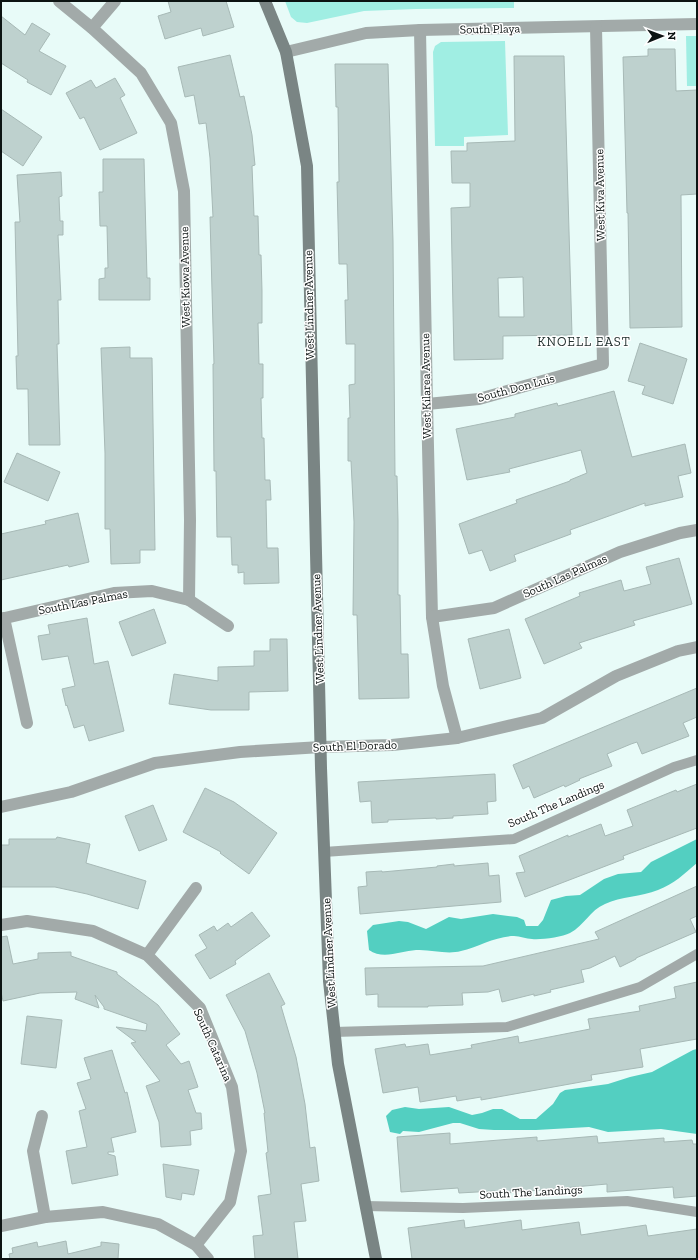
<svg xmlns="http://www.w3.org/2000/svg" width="698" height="1260" viewBox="0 0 698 1260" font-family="'Zilla Slab',serif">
	<rect width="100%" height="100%" fill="#e8fbf8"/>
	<!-- green -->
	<g fill="#a0eee3">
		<polygon points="285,1 514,1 514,8 416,9 364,11 307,23 297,22 291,17"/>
		<polygon points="686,36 697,36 697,86 687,86"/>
		<polygon points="505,41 508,135 464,137 464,146 435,146 433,52 435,46 441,42"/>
	</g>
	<!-- water -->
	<g fill="#53cfc1">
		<path d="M697 839V863C684 874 674 884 658 890 641 897 621 896 605 904 590 910 584 926 570 933 562 937 541 940 532 939 526 939 520 936 514 936 496 936 478 947 461 951 446 955 431 949 416 950 401 951 383 960 369 950L367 931 373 925 399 921 408 922 426 929 449 917 461 919 493 914 517 917 524 920 526 926H538L543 920 551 900 566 896 580 895 604 879 618 874 641 872 651 862Z"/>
		<polygon points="697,1049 697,1134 661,1129 608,1132 589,1127 536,1130 494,1130 479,1129 460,1123 453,1123 419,1132 403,1131 400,1134 390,1132 386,1116 392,1110 405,1107 419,1109 449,1107 472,1115 482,1113 493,1109 502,1109 520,1119 536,1119 553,1104 560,1093 565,1090 608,1084 630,1077 652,1072 693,1050"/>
	</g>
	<!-- building -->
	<g fill="#bed1ce" stroke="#a7b9b6" fill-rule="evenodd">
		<polygon points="168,1 226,1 234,27 203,36 201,28 165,39 158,16 171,12"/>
		<polygon points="1,16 25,35 32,23 50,34 39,51 66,66 51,95 27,82 28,80 1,63"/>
		<polygon points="648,49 675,49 676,91 697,90 697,194 681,195 682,327 630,328 628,213 627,213 623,57 648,56"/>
		<polygon points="230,55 240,97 244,96 252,135 255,165 252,166 254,216 258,216 259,255 261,255 262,291 262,323 258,323 259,364 263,364 263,398 261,398 262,438 264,438 265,480 270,480 271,500 266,500 267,548 278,548 279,583 244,584 244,572 238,573 238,565 232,565 231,537 217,537 216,471 214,471 213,364 214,364 210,217 213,217 210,158 206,123 199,124 194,95 185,97 178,67"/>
		<path d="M514 56H564L572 335 503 336V359L454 360 451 208 470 207V183H452L451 151H467V143L515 141ZM523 277 524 317H499L498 278Z"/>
		<polygon points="335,64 388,64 393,241 395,476 397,476 398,521 398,595 400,595 401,654 408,654 409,698 359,699 357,615 353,615 354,522 351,461 348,461 348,418 350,418 349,385 355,384 355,344 346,344 345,300 348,300 347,264 339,264 337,182 339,182 338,107 336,107"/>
		<polygon points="115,78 125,95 120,98 137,133 100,150 84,117 80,119 66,93 91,80 96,88"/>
		<polygon points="1,109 42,137 23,166 1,151"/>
		<polygon points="103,159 144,159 147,278 150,278 150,300 99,300 99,279 105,278 105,268 108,268 107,226 100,226 99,192 103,192"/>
		<polygon points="61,172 62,196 59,197 60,221 63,221 63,235 58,235 61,300 58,300 59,344 57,344 60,445 29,445 28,389 17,389 16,356 18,356 15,222 20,222 17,175"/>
		<polygon points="640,343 687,359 673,404 642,394 645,386 628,381"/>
		<polygon points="130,347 130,358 152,358 155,550 140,550 140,563 111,564 110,529 105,529 105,453 101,348"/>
		<polygon points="614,391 632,457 685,444 691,473 678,476 683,497 645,506 645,503 570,530 571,534 514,555 516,561 490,571 482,550 469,554 459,524 517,503 516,500 570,481 570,480 587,473 581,450 509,469 510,472 467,480 456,429 515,417 515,414 557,403 558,406"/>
		<polygon points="17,453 60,472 48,501 4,482"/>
		<polygon points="78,513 89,562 69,567 68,565 1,580 1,534 46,524 45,521"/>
		<polygon points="679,558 692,604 633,621 635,625 579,643 582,648 544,664 525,619 580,596 579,593 621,580 624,591 651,584 646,567"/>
		<polygon points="154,609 166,643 132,656 119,622"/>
		<polygon points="87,618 94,664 108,661 124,731 89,741 84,725 74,728 67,705 66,706 62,689 75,686 68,656 42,660 38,636 50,634 48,625"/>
		<polygon points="509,629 521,678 480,689 468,639"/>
		<polygon points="270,639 287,639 288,691 249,692 249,710 211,710 169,704 174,674 218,681 218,667 254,666 254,651 270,651"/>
		<polygon points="697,688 697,717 683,723 689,736 642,754 637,742 631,744 607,754 612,766 579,779 580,780 565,787 564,785 534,798 529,786 523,789 513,765"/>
		<polygon points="495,774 496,801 487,802 488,814 453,816 453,818 436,819 436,818 388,820 388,822 372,823 371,801 360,802 358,782"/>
		<polygon points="697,784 697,828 623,856 624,859 525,897 516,873 525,872 519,856 568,835 568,837 601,824 605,836 633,826 627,810 676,790 677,792"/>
		<polygon points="205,788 234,802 277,833 249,874 220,853 221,852 183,832"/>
		<polygon points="153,805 167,840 139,851 125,816"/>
		<polygon points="57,837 90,844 86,863 146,881 138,909 87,894 55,887 1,887 1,845 9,845 9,839 56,839"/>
		<polygon points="488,863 489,876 499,875 501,902 360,914 358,887 367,886 366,872 382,871 382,872 437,867 437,866 454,864 454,866"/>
		<polygon points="697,886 697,916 690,919 696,932 636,958 636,959 620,967 615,956 590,968 581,970 584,982 550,990 551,992 534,996 534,994 502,1002 499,989 488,992 462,993 463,1005 428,1006 428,1007 378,1007 378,994 366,995 365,968 483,966 599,939 595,932"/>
		<polygon points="252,912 270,936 235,961 236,964 210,979 195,955 207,948 199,935 214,926 217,931 228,923 231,927"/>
		<polygon points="7,936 13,964 38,959 38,953 71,952 71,956 117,972 117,974 158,1005 180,1034 166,1045 181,1064 189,1061 198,1087 188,1090 196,1113 201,1113 202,1129 190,1131 191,1145 161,1147 159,1122 146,1086 160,1081 131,1043 136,1042 116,1027 146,1031 147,1024 104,1009 104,1007 95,995 99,1008 75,999 77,992 40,993 3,1001 1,992 1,937"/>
		<polygon points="269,973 285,1004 281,1006 296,1057 305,1104 310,1148 315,1147 319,1181 301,1184 306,1221 294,1222 298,1259 255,1259 253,1236 263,1235 258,1196 271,1194 266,1153 268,1152 264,1113 265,1113 257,1073 245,1031 226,995"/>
		<polygon points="697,982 697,1039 640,1049 643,1067 591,1075 592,1080 481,1100 481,1097 457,1101 456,1096 420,1102 418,1087 383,1093 375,1049 405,1044 406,1047 428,1044 430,1055 472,1048 471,1045 518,1036 519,1043 590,1029 588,1019 640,1011 639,1006 676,998 674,987"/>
		<polygon points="27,1016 62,1020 56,1068 21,1064"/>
		<polygon points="112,1050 125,1093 127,1092 136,1132 111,1138 114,1152 108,1152 108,1154 115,1156 118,1175 72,1184 66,1151 87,1147 79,1111 86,1109 77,1083 91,1079 84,1058"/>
		<polygon points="450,1133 450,1144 537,1137 537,1141 597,1136 598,1143 664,1138 664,1142 692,1140 693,1144 697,1144 697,1196 674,1198 673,1187 607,1192 607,1184 496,1194 495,1191 459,1193 458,1188 401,1192 397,1137"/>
		<polygon points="163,1164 199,1170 194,1195 182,1193 181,1200 166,1197"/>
		<polygon points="464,1220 465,1228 521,1220 522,1230 579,1222 581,1235 646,1225 648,1236 697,1229 697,1259 412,1259 408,1228"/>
		<polygon points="66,1241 68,1254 101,1246 101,1242 119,1244 118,1259 10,1259 9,1254 13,1253 12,1248 37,1242 38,1247"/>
	</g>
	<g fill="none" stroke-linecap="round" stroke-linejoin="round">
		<!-- lane -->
		<g stroke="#a2aaa9" stroke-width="10">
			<polyline points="324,852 514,839 674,767 697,760"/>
			<polyline points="334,1032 507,1027 640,987 697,954"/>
			<polyline points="365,1206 463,1208 627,1201 697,1212"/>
		</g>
		<!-- street -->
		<g stroke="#a2aaa9" stroke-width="12">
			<polyline points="59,1 92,28 141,73 171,123 184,191 190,520 189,600"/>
			<polyline points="92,28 115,1"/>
			<polyline points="420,30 427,404 432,617 443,686 457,738"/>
			<polyline points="286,52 366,33 420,30 697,24"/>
			<polyline points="427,404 479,399 603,364 596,27"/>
			<polyline points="432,617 494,608 620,552 680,533 697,530"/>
			<polyline points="4,618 27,723"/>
			<polyline points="1,619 114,593 152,591 189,600 228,626"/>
			<polyline points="1,807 71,792 155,763 240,752 321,747 392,745 457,738 542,718 616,676 678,651 697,647"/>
			<polyline points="1,925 27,921 93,931 147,955 200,1008 232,1087 241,1151 230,1202 196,1245"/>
			<polyline points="147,955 196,888"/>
			<polyline points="42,1116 33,1151 45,1217"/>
			<polyline points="1,1226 45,1217 103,1212 158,1224 196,1245 208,1259"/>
		</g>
		<!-- secondary -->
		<polyline stroke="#7a8584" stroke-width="12" points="265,1 286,52 307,166 321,768 329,981 338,1064 376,1259"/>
	</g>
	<g text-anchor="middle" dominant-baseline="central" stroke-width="3" stroke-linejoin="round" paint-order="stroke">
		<!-- street labels -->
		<g font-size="12" fill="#0c1312" stroke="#fff">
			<text transform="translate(490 29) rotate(-1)">South Playa</text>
			<text transform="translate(600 195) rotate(-91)">West Kiva Avenue</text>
			<text transform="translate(185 277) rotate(-91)">West Kiowa Avenue</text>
			<text transform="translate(309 305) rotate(-91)">West Lindner Avenue</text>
			<text transform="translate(426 386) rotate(-91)">West Kilarea Avenue</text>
			<text transform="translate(516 388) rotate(-15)">South Don Luis</text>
			<text transform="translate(565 576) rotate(-24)">South Las Palmas</text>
			<text transform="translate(83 602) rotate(-11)">South Las Palmas</text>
			<text transform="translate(318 629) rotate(-92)">West Lindner Avenue</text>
			<text transform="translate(355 746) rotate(-2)">South El Dorado</text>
			<text transform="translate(556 804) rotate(-23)">South The Landings</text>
			<text transform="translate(329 953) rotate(-93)">West Lindner Avenue</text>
			<text transform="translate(213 1045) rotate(66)">South Catarina</text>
			<text transform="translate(531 1192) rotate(-3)">South The Landings</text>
		</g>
		<!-- neighbourhood labels -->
		<g font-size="13" letter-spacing="1" fill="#22312f" stroke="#fff">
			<text x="584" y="341">KNOELL EAST</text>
		</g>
	</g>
	<!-- border -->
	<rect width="698" height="1260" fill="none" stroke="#0c1312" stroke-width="4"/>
	<!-- north arrow -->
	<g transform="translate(662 36) rotate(89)" stroke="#ffffff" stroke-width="3" paint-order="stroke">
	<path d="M0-3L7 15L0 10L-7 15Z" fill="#0c1312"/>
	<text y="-6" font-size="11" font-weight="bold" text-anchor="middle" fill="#0c1312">N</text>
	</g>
</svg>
